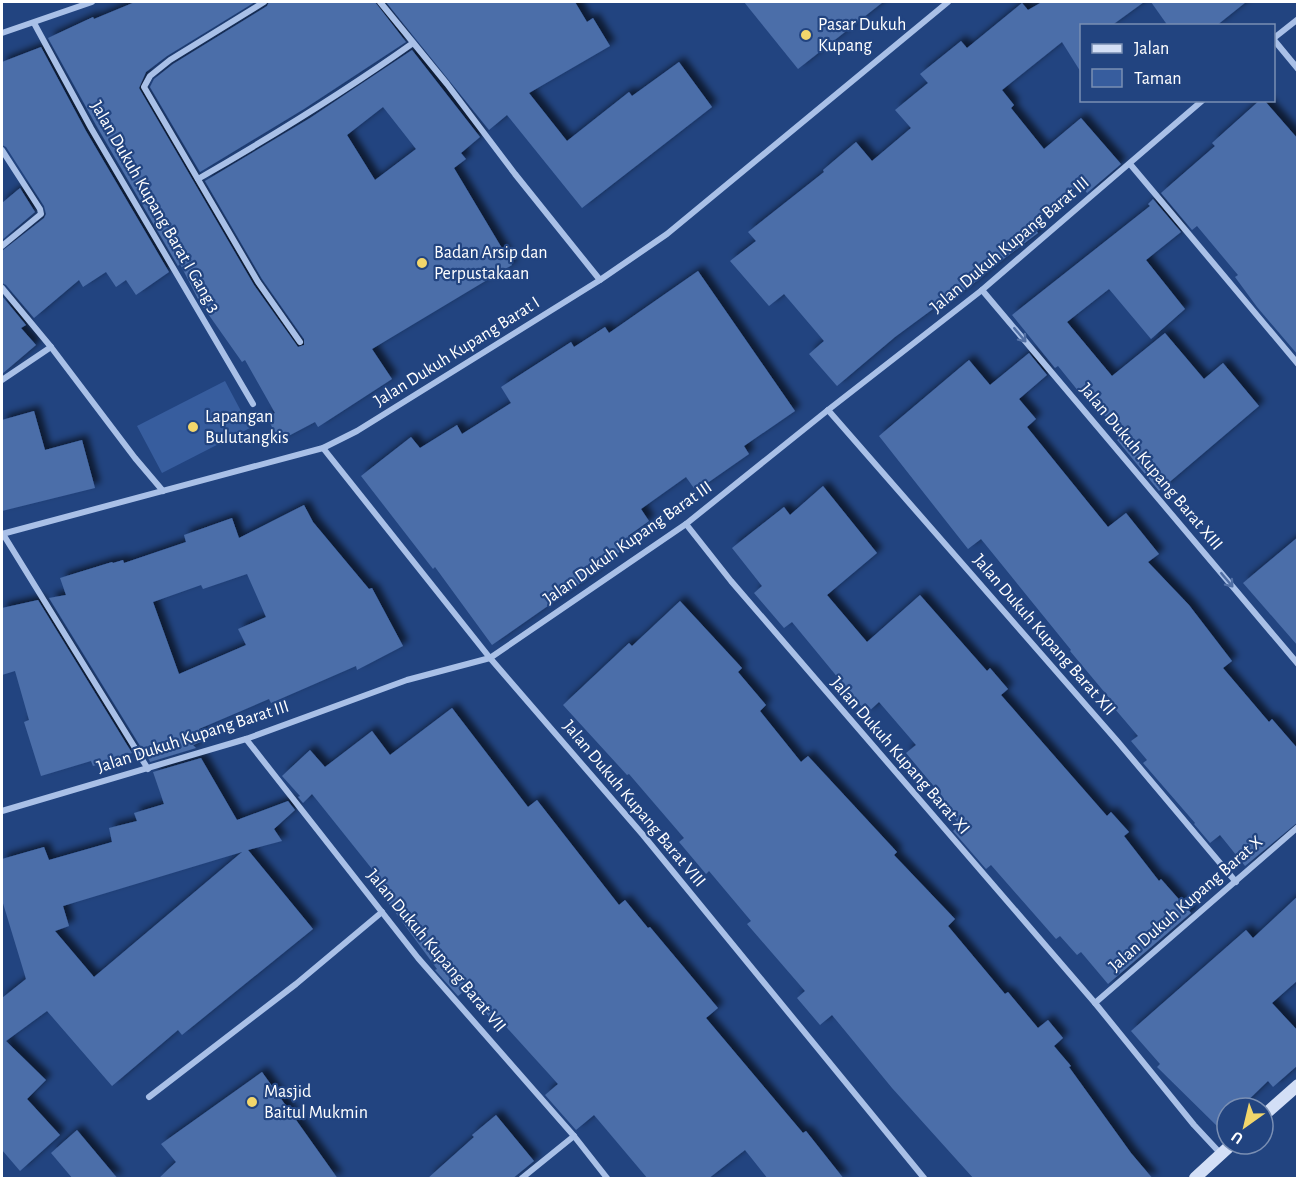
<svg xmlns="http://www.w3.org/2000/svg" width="1299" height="1180" viewBox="0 0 1299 1180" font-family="'Alegreya Sans',sans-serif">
	<defs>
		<filter id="shadow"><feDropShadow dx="5.5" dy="-5.5" stdDeviation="3" flood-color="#0009"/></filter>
	</defs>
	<rect width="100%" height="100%" fill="#224480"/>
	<!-- green -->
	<polygon fill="#375d9e" points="225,381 250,428 162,473 137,426"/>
	<!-- building -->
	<g fill="#4b6ea9" fill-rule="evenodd" filter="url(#shadow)">
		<path d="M135 2H255L167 56 146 72 139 88 254 285 298 347 304 345V339L262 279 205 181 310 118 412 50 480 137 461 153 466 159 454 168 512 265 372 349 392 379 318 427 315 422 279 441 267 417 275 413 245 360 242 362 199 301 180 264 178 266 96 125 48 38 93 17 94 19ZM383 107 416 149 375 180 347 135Z"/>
		<polygon points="269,2 375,2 406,42 304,109 200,172 150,87 154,79 173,64 267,6"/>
		<polygon points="386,2 575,2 587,22 593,18 610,46 529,93 567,141 629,92 632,96 679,62 712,107 582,208 507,115 489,130"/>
		<polygon points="744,2 883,2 798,69"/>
		<polygon points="1042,2 1144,2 1111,26 1082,26 1082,74 1062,42 1002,90 1014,105 1011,108 1044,149 1081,118 1121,164 1087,193 1080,184 1031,223 1038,233 981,276 982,277 939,309 937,306 895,337 837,386 809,354 824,341 784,294 769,306 730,261 756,241 748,232 824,172 823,170 856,142 872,161 911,128 895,110 928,83 920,74 961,41 967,48 1022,3 1028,10"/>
		<polygon points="1151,2 1246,2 1216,26 1168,26"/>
		<polygon points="41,47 86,131 169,272 136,295 126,280 116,287 106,272 83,287 79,280 34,318 6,285 2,283 2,251 44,218 46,214 44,206 6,147 2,145 2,62"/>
		<polygon points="1260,100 1264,100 1298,139 1298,355 1257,307 1235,277 1238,275 1197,226 1192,230 1161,193 1215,146 1212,143"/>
		<polygon points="20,188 35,212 2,240 2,203"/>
		<polygon points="1153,199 1181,232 1146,260 1185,309 1151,339 1109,289 1067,322 1112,376 1165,333 1204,379 1223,363 1259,406 1159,491 1117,440 1121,437 1083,388 1079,392 1058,366 1055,368 1012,315 1150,206 1148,204"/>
		<polygon points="698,271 795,411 744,446 749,454 696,491 686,477 641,509 649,521 628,536 633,543 596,568 598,571 492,645 435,567 433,569 361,476 411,437 420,448 457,425 462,434 511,403 501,387 571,342 574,347 605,327 609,333"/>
		<polygon points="2,296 26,325 21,328 36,345 2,374"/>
		<polygon points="1029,353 1047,375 1019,399 1036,419 1027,427 1108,527 1126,513 1159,554 1148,562 1189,605 1232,661 1223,668 1269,722 1272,719 1298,749 1298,822 1245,866 1220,835 1210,843 1194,824 1195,823 1143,763 1147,760 1131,741 1138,736 1109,702 1111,700 1070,651 1071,650 981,539 968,549 879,436 969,360 990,385"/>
		<polygon points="34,411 45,450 82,440 95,488 2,511 2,420"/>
		<polygon points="823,486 877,553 827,595 867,642 920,595 987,671 990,668 1008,689 1001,695 1107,816 1111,812 1129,832 1124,836 1159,881 1161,879 1191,913 1108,984 1081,952 1077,955 1060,936 1056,939 991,865 986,869 953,831 960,825 938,799 942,796 906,753 916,745 879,702 867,713 792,622 784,628 754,593 762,586 732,548 784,507 790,515"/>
		<path d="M304 505 313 522 369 589 372 588 403 646 357 670 356 666 271 703 269 699 199 729 203 741 193 745 196 748 150 762 144 748 142 749 49 598 66 595 60 578 112 562 113 563 123 560 124 563 186 542 184 535 232 518 239 538ZM247 574 266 617 238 629 246 645 179 674 153 602 201 585 203 589Z"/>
		<polygon points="1298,537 1298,646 1243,583"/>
		<polygon points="38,600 132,753 93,766 91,761 41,776 24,722 29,720 15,671 2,675 2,608"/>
		<polygon points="680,601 742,668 738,672 766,705 760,711 801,762 808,756 897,852 894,855 955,919 948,926 1005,994 1008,992 1038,1028 1048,1020 1063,1038 1054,1046 1071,1066 1069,1067 1131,1153 1153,1179 974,1179 892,1088 832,1015 820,1025 797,998 805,991 747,924 751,921 709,871 706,874 679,842 684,838 629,774 627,775 563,705 629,643 632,646"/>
		<polygon points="452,708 528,807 537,800 619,905 625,900 648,928 650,927 718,1008 706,1018 803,1133 806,1131 844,1179 768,1179 745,1150 708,1179 648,1179 594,1115 576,1130 545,1095 558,1084 499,1019 494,1023 467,989 458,996 435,970 437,969 370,878 376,874 312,794 303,803 298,797 300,796 282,776 310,750 325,767 372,731 390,755"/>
		<path d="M201 758 237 820 288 801 295 810 274 829 282 841 248 850 313 929 182 1035 178 1030 112 1086 47 1011 6 1041 46 1080 27 1099 60 1135 20 1171 2 1150V998L26 979 2 900V859L44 847 49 860 112 842 109 828 137 821 134 813 164 804 153 772ZM242 852 94 977 55 931 69 926 63 906Z"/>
		<polygon points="1298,896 1298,980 1272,1003 1298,1031 1298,1065 1273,1087 1268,1081 1240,1108 1227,1108 1227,1121 1219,1128 1157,1067 1160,1064 1131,1031 1246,930 1253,938"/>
		<polygon points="262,1072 338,1179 158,1179 176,1162 161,1144"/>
		<polygon points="496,1115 534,1161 512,1179 427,1179 474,1137 472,1135"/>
		<polygon points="77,1130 118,1179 73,1179 51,1153"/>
	</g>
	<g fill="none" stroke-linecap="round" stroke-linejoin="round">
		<!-- street -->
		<g stroke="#a9c0e7" stroke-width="6">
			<polyline points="264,2 170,60 150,76 144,87 258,282 300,342"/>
			<polyline points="380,2 447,84 515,174 600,280"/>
			<polyline points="34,23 91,128 253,404"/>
			<polyline points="2,33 92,2"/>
			<polyline points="1274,38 1298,19"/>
			<polyline points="1274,40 1298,69"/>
			<polyline points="2,150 40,209 41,214 2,246"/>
			<polyline points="1130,164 1298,364"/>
			<path d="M198 179C271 137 344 92 413 43"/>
			<polyline points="2,288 51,347 135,458 163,491"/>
			<polyline points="982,290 1298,664"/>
			<polyline points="2,380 51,347"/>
			<polyline points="828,410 1118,742 1236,882"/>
			<polyline points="323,448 490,658 643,835 924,1178"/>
			<polyline points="686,524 731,581 1095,1003 1194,1125 1221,1154"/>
			<polyline points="2,534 323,448 357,431 600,280 667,234 948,2"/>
			<polyline points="3,534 148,769"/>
			<polyline points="246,739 418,958 574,1136 607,1178"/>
			<polyline points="2,811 246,739 407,680 490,658 686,524 828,410 982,290 1203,100"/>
			<polyline points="1095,1003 1298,827"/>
			<polyline points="149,1097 296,984 382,912"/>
			<polyline points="522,1178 574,1136"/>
		</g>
		<!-- secondary -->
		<g stroke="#d3dff6" stroke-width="12">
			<polyline points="1263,1116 1298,1085"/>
			<polyline points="1195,1178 1232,1144"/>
		</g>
	</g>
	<!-- one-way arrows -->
	<defs><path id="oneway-shaft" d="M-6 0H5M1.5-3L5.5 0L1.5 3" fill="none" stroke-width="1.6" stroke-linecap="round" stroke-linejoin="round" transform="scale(1.5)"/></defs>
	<g stroke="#516fa4">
		<use href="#oneway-shaft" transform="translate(1020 335) rotate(50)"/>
		<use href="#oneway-shaft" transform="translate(1227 580) rotate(50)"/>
	</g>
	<!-- markers -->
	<g fill="#f2d66b" stroke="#224480" stroke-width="2">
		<circle cx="806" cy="35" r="6"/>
		<circle cx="422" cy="263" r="6"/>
		<circle cx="193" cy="427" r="6"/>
		<circle cx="252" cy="1102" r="6"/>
	</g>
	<g text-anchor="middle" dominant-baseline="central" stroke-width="4.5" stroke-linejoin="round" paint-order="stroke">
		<!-- poi labels -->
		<g font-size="18" fill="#fff" stroke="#224480" text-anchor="start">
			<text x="818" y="25">Pasar Dukuh<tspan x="818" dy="21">Kupang</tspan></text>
			<text x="434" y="253">Badan Arsip dan<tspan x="434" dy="21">Perpustakaan</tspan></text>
			<text x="205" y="417">Lapangan<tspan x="205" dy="21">Bulutangkis</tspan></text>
			<text x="264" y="1092">Masjid<tspan x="264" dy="21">Baitul Mukmin</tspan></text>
		</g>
		<!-- street labels -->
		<g font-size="18" fill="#fff" stroke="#224480">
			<text transform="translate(155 207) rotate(60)">Jalan Dukuh Kupang Barat I Gang 3</text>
			<text transform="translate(1010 245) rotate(-40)">Jalan Dukuh Kupang Barat III</text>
			<text transform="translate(457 352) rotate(-32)">Jalan Dukuh Kupang Barat I</text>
			<text transform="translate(1151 467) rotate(50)">Jalan Dukuh Kupang Barat XIII</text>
			<text transform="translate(628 543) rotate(-35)">Jalan Dukuh Kupang Barat III</text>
			<text transform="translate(1044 635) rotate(49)">Jalan Dukuh Kupang Barat XII</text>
			<text transform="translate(193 737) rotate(-18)">Jalan Dukuh Kupang Barat III</text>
			<text transform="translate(900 756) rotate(49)">Jalan Dukuh Kupang Barat XI</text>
			<text transform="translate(634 804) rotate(50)">Jalan Dukuh Kupang Barat VIII</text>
			<text transform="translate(1186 904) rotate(-41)">Jalan Dukuh Kupang Barat X</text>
			<text transform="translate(436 951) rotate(50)">Jalan Dukuh Kupang Barat VII</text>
		</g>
	</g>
	<!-- border -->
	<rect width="1299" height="1180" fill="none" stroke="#ffffff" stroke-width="6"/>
	<!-- legend -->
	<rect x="1080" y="24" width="195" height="78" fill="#224480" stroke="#7a8fb3" stroke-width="1.5"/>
	<rect x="1092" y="44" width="30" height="9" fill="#d3dff6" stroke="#7a8fb3" stroke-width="1.5"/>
	<text x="1134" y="54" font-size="18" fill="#ffffff">Jalan</text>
	<rect x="1092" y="69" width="30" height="18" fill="#375d9e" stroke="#7a8fb3" stroke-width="1.5"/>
	<text x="1134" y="84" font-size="18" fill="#ffffff">Taman</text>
	<!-- north arrow -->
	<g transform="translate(1245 1126) rotate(214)"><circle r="28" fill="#224480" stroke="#7a8fb3" stroke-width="1.5"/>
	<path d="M0-4.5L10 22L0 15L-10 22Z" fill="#f2d66b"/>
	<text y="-9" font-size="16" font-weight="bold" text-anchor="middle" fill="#ffffff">U</text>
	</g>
</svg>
